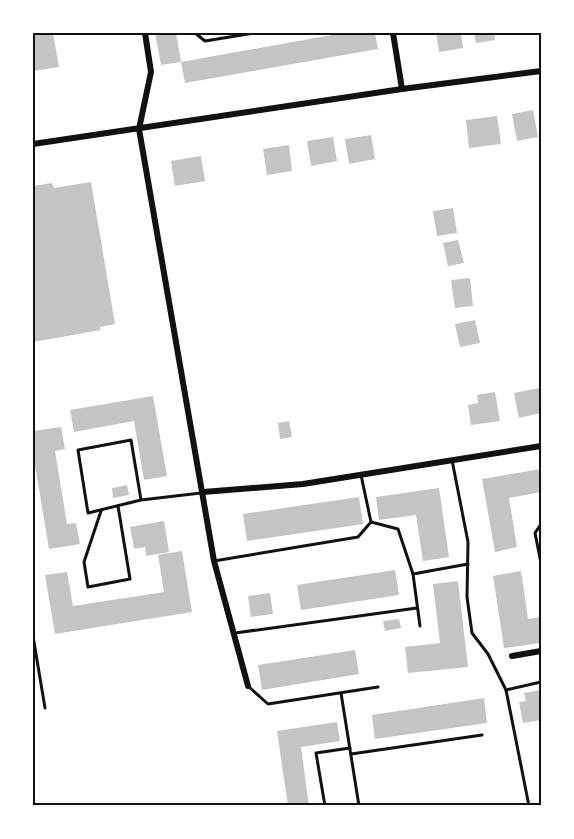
<svg xmlns="http://www.w3.org/2000/svg" width="574" height="839" viewBox="0 0 574 839" font-family="Lora,serif">
	<rect width="100%" height="100%" fill="#fff"/>
	<!-- building -->
	<g fill="#c4c4c4">
		<polygon points="43,33 53,33 59,67 33,71 33,35"/>
		<polygon points="155,33 176,33 181,62 332,35 331,33 375,33 378,49 185,83 181,62 161,65"/>
		<polygon points="436,33 461,33 463,48 439,52"/>
		<polygon points="474,33 494,33 495,40 476,43"/>
		<polygon points="533,110 538,137 517,141 512,114"/>
		<polygon points="497,116 501,144 469,148 466,120"/>
		<polygon points="371,135 375,159 349,164 345,139"/>
		<polygon points="333,137 337,161 311,166 307,141"/>
		<polygon points="289,145 292,171 267,175 263,149"/>
		<polygon points="201,156 205,181 175,186 171,161"/>
		<polygon points="91,182 115,324 100,327 101,330 33,342 33,186 52,183 54,188"/>
		<polygon points="453,208 457,233 437,236 433,211"/>
		<polygon points="458,240 464,263 448,266 443,243"/>
		<polygon points="470,278 473,306 455,308 451,280"/>
		<polygon points="475,320 480,343 460,347 455,324"/>
		<polygon points="539,388 541,396 541,413 519,418 514,393"/>
		<polygon points="495,392 500,421 471,425 468,405 478,403 477,395"/>
		<polygon points="153,396 167,476 144,480 134,421 74,432 70,410"/>
		<polygon points="289,421 292,437 280,439 278,423"/>
		<polygon points="61,427 65,449 55,451 67,524 76,523 80,544 49,549 33,453 33,431"/>
		<polygon points="541,469 541,492 509,498 517,547 495,552 482,479"/>
		<polygon points="127,485 129,495 113,498 112,488"/>
		<polygon points="439,488 449,557 423,561 416,515 379,520 376,497"/>
		<polygon points="359,497 363,524 247,541 243,514"/>
		<polygon points="164,521 169,552 146,556 145,547 134,549 130,527"/>
		<polygon points="182,551 192,612 55,634 45,575 67,572 73,606 164,592 158,555"/>
		<polygon points="395,570 399,595 301,610 297,585"/>
		<polygon points="521,571 528,619 541,617 541,643 504,648 493,576"/>
		<polygon points="458,581 468,667 408,673 405,647 440,643 433,584"/>
		<polygon points="270,593 273,614 251,617 248,596"/>
		<polygon points="399,619 401,628 385,631 383,621"/>
		<polygon points="355,650 359,674 262,690 258,665"/>
		<polygon points="541,690 541,720 523,723 519,702 526,701 524,693"/>
		<polygon points="484,698 487,723 375,739 372,715"/>
		<polygon points="337,722 340,741 301,747 309,806 288,806 277,731"/>
	</g>
	<g fill="none" stroke-linecap="round" stroke-linejoin="round">
		<!-- service -->
		<g stroke="#111" stroke-width="3">
			<polyline points="195,33 205,41 254,33"/>
			<polyline points="452,460 468,542 467,597 472,633 488,654 506,690 541,682"/>
			<polyline points="141,500 131,440 78,450 88,513 141,500 201,493"/>
			<polyline points="101,511 84,562 88,587 130,579 118,506"/>
			<polyline points="371,522 398,529 413,574 420,626"/>
			<polyline points="541,524 535,533 541,563"/>
			<polyline points="214,561 358,537 371,522 361,475"/>
			<polyline points="413,574 468,564"/>
			<polyline points="235,633 417,608"/>
			<polyline points="33,636 45,708"/>
			<polyline points="248,686 268,704 378,687"/>
			<polyline points="506,690 529,806"/>
			<polyline points="341,693 359,806"/>
			<polyline points="351,754 482,735"/>
			<polyline points="325,806 316,753 350,748"/>
		</g>
		<!-- minor -->
		<g stroke="#111" stroke-width="6">
			<polyline points="145,33 151,72 139,129 214,561 248,686"/>
			<polyline points="393,33 402,89"/>
			<polyline points="33,144 402,89 541,71"/>
			<polyline points="203,492 303,484 541,446"/>
			<polyline points="512,656 541,651"/>
		</g>
	</g>
	<!-- border -->
	<rect width="574" height="839" fill="none" stroke="#ffffff" stroke-width="69"/>
	<rect x="34" y="34" width="506" height="770" fill="none" stroke="#111" stroke-width="2"/>
</svg>
